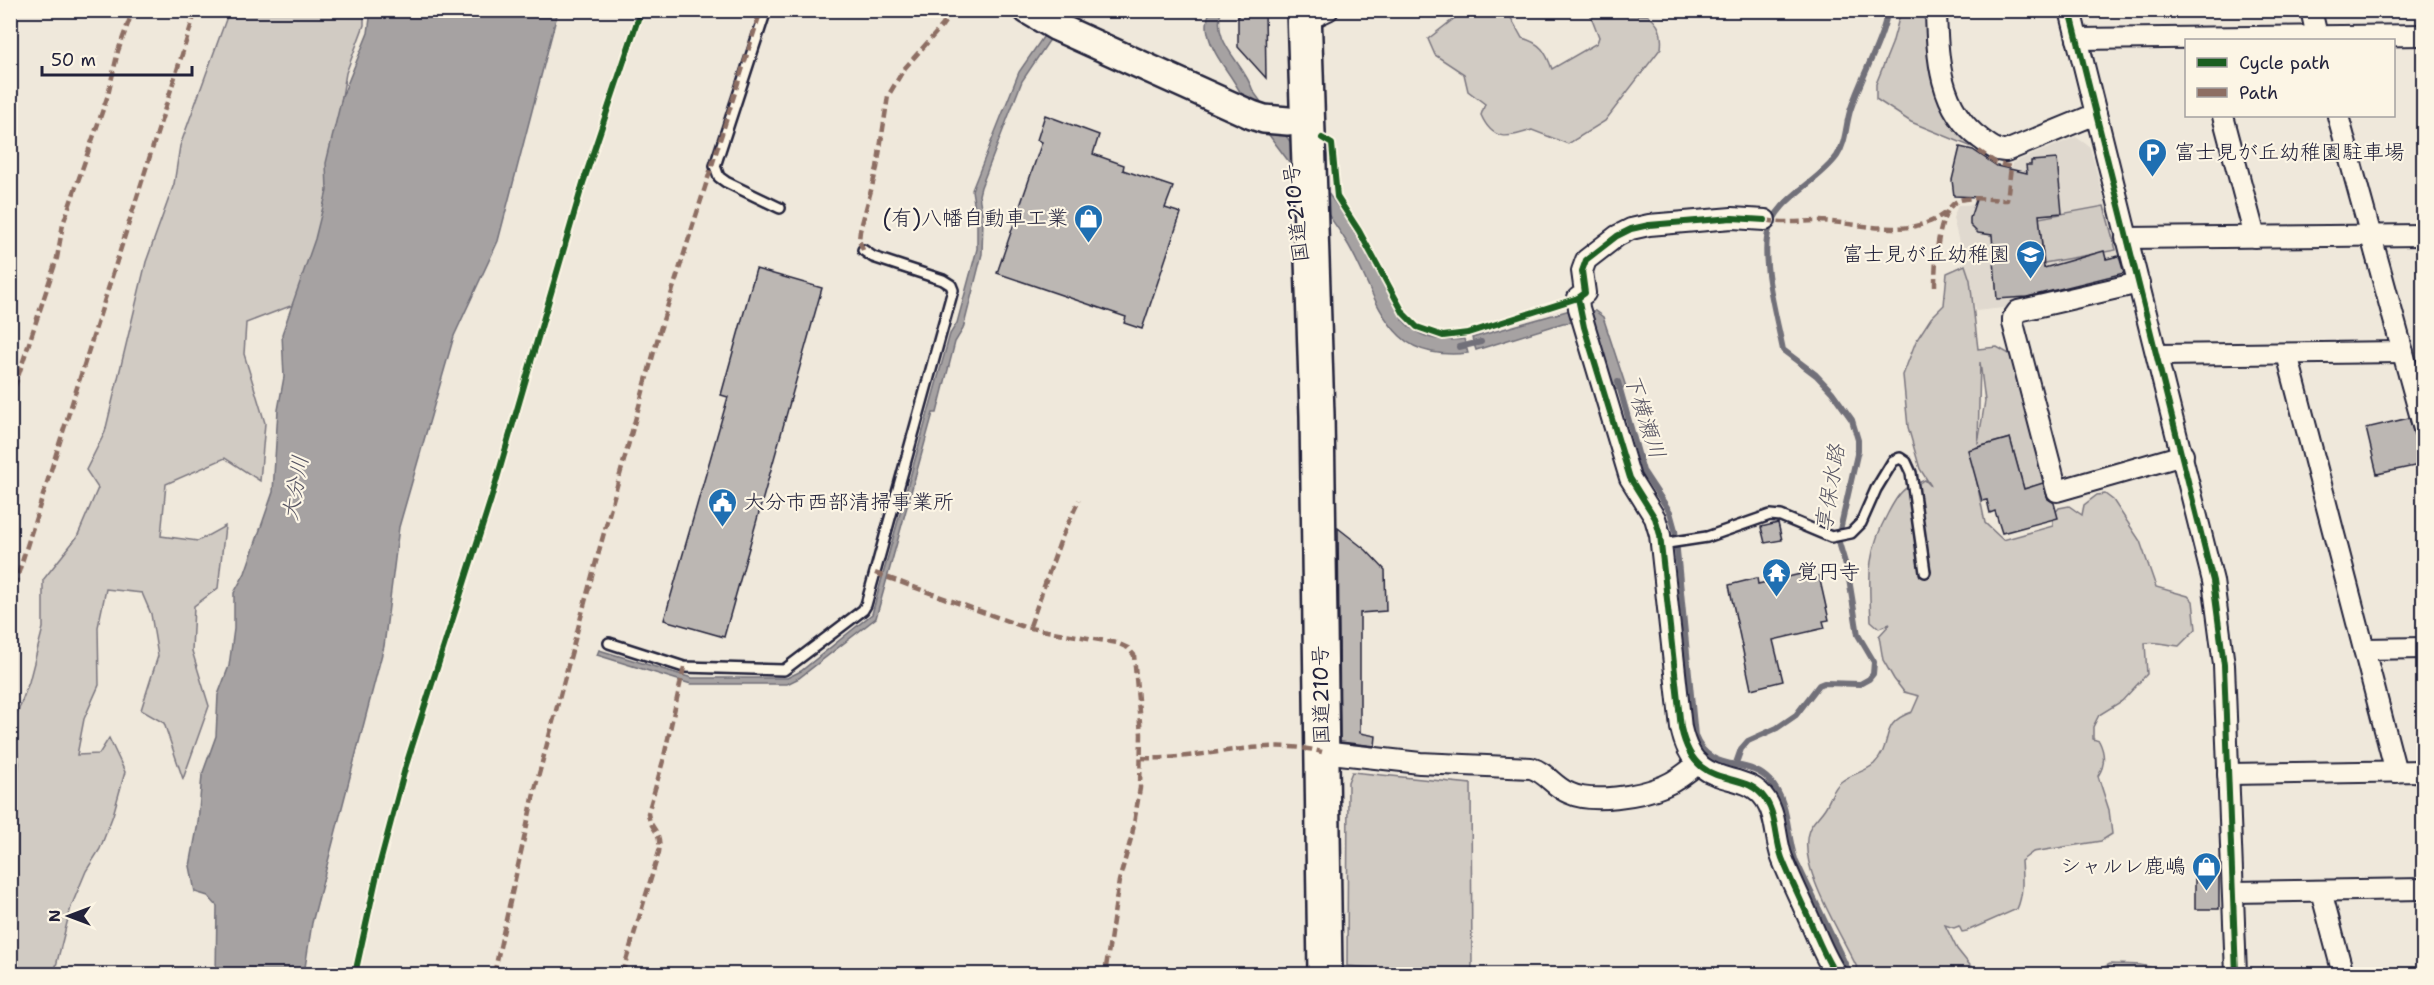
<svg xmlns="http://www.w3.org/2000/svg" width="2434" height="985" viewBox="0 0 2434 985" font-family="'Shantell Sans','Klee One',sans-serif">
	<rect width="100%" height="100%" fill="#efe8db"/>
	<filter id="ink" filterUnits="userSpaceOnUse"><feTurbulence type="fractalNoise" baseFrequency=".0167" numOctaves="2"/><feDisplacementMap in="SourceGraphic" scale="12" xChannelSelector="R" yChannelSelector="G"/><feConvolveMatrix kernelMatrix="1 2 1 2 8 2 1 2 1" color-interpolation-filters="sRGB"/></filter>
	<g filter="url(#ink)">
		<!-- built -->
		<polygon fill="#e0d9cf" points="2076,137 2090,147 2124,273 2120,280 2113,282 2003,308 1976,311 1953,218 1958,205 2009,203 2012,163"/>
		<!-- green -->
		<g fill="#d1cbc3" stroke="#7a767f" stroke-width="1.5" fill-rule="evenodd">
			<path d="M1465 10 1517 11 1513 12 1511 18 1522 38C1541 43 1546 52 1552 69L1597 43 1599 37 1589 11H1613C1622 18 1636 15 1647 15 1659 23 1663 33 1661 48L1605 121 1568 144 1532 130C1508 138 1493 142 1481 115L1485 104 1468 91 1464 74 1435 55 1428 39Z"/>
			<polygon points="229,11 364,11 364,25 346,73 336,131 331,193 301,302 246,323 244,354 265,423 260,481 225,458 166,484 161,536 198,541 225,526 218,588 194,606 192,651 209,706 183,779 164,723 141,710 158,656 151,614 142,593 106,589 98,627 99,685 84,719 77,755 99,754 109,738 125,772 113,815 100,849 86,871 71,907 54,974 11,974 10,814 16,798 19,763 13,725 29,682 43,628 43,580 77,537 98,488 86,470 105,432 146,262 174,184 180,146"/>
			<path d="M1901 11H1927C1928 46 1926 89 1950 119 1957 129 1974 139 1977 149L1911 122 1876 99V84L1892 44Z"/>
			<polygon points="2104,206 2116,250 2044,263 2039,218"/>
			<path d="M1965 265 1970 280 1978 349 1997 347 2013 356 2048 482 2024 489 2010 438 1977 447 1976 478 1985 523 2003 540 2053 526V515L2059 508 2069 506 2082 515 2084 505 2097 495 2105 494 2113 500 2140 541 2156 587 2188 596 2193 601 2196 629 2179 646C2165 645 2160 641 2145 643L2147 674 2122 701 2099 715 2093 727V739L2099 741C2105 753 2106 764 2098 776L2109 810 2112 834 2101 841 2033 852 2021 861C2022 877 2024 894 2017 909L1967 931 1962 932 1959 926 1954 928 1945 925 1957 949 1977 974H1860C1846 941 1795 866 1809 830 1812 822 1820 816 1825 808 1831 799 1833 787 1842 781 1851 774 1865 772 1874 764 1895 743 1877 724 1912 712L1919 696 1904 692 1894 679 1883 660 1879 636 1890 624 1879 628 1871 621C1869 576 1866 554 1888 513 1893 504 1899 492 1908 487 1913 484 1919 483 1925 480L1931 486 1920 469 1908 427 1903 375 1916 341 1931 318 1944 305 1947 273ZM1980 362 1985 401 1978 444Z"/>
			<polygon points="1352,772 1471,784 1472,974 1447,974 1347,966 1348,782"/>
			<path d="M2110 964C2131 965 2147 962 2164 974H2090Z"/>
		</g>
		<!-- water -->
		<g fill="#a6a2a2" stroke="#716f79" stroke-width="1.5">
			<polygon points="371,11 558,11 498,241 454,336 399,527 384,646 312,923 304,974 216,974 217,906 208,896 195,892 190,866 198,823 202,775 216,736 218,695 229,666 234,629 234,593 245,573 273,492 278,410 284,377 282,334 315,239 327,191 326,163 342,97 368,33"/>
			<polygon points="1061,11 1069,11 1022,81 981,187 979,195 983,219 982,254 963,329 955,342 937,413 933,413 876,618 799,678 787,684 691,684 597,655 599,650 692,678 787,678 801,671 872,614 950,334 957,323 977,249 977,222 972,190 1019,72"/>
			<path d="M1210 11H1221C1212 44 1243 61 1253 91L1352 226 1402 319C1417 338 1441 342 1464 339L1468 353C1445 356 1417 353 1400 336 1374 311 1365 271 1346 241 1312 187 1268 140 1236 85 1226 68 1212 53 1208 33 1206 25 1207 18 1210 11Z"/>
			<polygon points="1570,310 1595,311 1603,317 1626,387 1614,390 1575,322 1563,323 1476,350 1472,338"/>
		</g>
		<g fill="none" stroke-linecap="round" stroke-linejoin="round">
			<!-- stream -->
			<g stroke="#716f79" stroke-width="6">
				<polyline points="1459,347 1481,342"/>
				<path d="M1618 382 1643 471 1670 512 1675 530 1695 736C1710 775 1748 756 1770 781 1790 803 1786 833 1795 859L1850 974"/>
				<path d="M1735 766 1741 749 1748 741 1777 728 1796 715 1819 685 1824 683 1860 684 1869 679 1873 674 1874 662 1858 635 1848 573 1838 539 1858 450V440L1852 420 1832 392 1816 375 1783 350C1777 319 1761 263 1768 233 1776 198 1817 184 1837 156 1847 141 1845 125 1851 108 1862 75 1881 45 1888 10"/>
			</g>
		</g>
		<!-- building -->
		<g fill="#bcb7b3" stroke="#22223b" stroke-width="1.5">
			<polygon points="1238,10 1265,10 1266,78 1238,47"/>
			<polygon points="1045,115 1099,135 1093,154 1124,165 1123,170 1173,187 1165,208 1181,213 1142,329 1124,323 1126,317 997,273 1042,142 1037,140"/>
			<polygon points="1960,147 1973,150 1997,166 2027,173 2026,165 2031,165 2031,161 2057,159 2062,213 2039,215 2044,268 2104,251 2106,259 2119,256 2124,273 2027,297 1997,299 1992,235 1978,233 1970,225 1970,218 1977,197 1954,196 1952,180"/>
			<polygon points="756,269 822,288 724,637 664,620 728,397 721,395"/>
			<polygon points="2409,418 2415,437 2424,441 2424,464 2377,474 2366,428"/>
			<polygon points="2010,438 2024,489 2043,483 2048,499 2054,503 2058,518 2002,533 1995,511 1990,513 1987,500 1982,501 1968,450"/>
			<polygon points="1778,523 1782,540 1765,543 1761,527"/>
			<polygon points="1338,528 1366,550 1385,570 1386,611 1360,613 1360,733 1376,736 1375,746 1340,742"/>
			<polygon points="1809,572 1810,578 1819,576 1829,620 1823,621 1825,628 1773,640 1783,681 1751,689 1729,585 1757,578 1758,584"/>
			<rect x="2195" y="875" width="24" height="34"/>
		</g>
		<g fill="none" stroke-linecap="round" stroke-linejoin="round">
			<defs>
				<g id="lane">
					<polyline points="766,10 715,166 719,177 726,182 780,208"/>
					<polyline points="1661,544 1707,537 1770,515 1781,516 1831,537 1851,533 1861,523 1876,489 1893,461 1900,458 1906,462 1911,473 1925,572"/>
					<polyline points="609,643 684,667 784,670 863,610 866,605 953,290 951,285 943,280 873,257 863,250"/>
				</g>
				<g id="street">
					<path d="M1936 10C1937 57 1939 109 1981 139 1989 145 1996 152 2006 151L2096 114"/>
					<polyline points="2070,10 2213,581 2224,665 2236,974"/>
					<polyline points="2311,10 2318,40"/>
					<polyline points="1305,21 1328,10"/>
					<polyline points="2077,39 2424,35"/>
					<polyline points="2223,116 2255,237"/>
					<polyline points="2338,116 2424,429"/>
					<path d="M1765 220 1732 218 1649 225 1631 229 1617 236 1586 260 1582 271 1585 293 1578 298 1579 308 1630 478 1655 518 1660 535 1681 728C1696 796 1743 765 1766 800 1777 817 1775 839 1782 858 1789 876 1798 894 1806 912 1816 934 1823 955 1836 974"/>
					<polyline points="2126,238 2424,235"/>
					<polyline points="2139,283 2018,311 2013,318 2013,323 2057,491 2183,455"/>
					<polyline points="2287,354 2396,772"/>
					<polyline points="2158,355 2403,352"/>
					<polyline points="2364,649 2424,648"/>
					<path d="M1322 752 1420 763 1531 768C1546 772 1554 787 1569 793 1592 804 1640 796 1664 786 1676 781 1688 772 1698 763"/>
					<polyline points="2228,774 2424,771"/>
					<polyline points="2321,891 2343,974"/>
					<polyline points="2233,892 2424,889"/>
				</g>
				<polyline id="secondary" points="1028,10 1057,27 1252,115 1264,119 1288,121"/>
				<polyline id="highway" points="1304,10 1317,415 1325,974"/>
			</defs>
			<!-- lane casing -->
			<use href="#lane" stroke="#22223b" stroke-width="14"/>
			<!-- street casing -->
			<use href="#street" stroke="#22223b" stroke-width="24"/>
			<!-- secondary casing -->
			<use href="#secondary" stroke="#22223b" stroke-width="32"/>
			<!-- highway casing -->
			<use href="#highway" stroke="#22223b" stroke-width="38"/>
			<!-- lane -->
			<use href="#lane" stroke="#fcf5e5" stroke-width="9"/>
			<!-- street -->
			<use href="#street" stroke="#fcf5e5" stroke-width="20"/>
			<!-- secondary -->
			<use href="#secondary" stroke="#fcf5e5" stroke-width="27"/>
			<!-- highway -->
			<use href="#highway" stroke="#fcf5e5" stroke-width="33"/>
			<!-- quiet -->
			<g stroke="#8d6e63" stroke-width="4.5" stroke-dasharray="9 4.5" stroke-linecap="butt">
				<path d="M1765 220C1783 224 1801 221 1820 221 1860 223 1915 241 1948 210"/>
				<polyline points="863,250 859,240 860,231 877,168 888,96 904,69 942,26 953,10"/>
				<path d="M1935 286C1935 266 1937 206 1960 200 1974 196 1993 200 2007 200L2011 167 1996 163 1979 151"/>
				<polyline points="10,401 57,258 63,224 108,95 118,51 133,10"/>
				<polyline points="875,573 1024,627 1117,643 1128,648 1134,655 1141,734 1140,788 1132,835 1119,881 1105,974"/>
				<polyline points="10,600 196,10"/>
				<polyline points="1030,626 1061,539 1079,500"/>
				<path d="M1142 758C1201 761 1265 736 1322 752"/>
				<polyline points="494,974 535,789 589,587 660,330 761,10"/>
				<path d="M622 974 659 852C662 829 650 831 648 813L663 761 684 667"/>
			</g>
			<defs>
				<g id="cycleway">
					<polyline points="2070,10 2213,581 2224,665 2236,974"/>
					<polyline points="1322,138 1332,144 1337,197 1359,231 1404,314 1417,327 1443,336 1468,333 1578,298 1585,293 1582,271 1586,260 1617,236 1631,229 1649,225 1732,218 1765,220"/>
					<path d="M1578 298 1584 327 1630 478 1655 518 1660 535 1681 728C1696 796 1743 765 1766 800 1777 817 1775 839 1782 858 1789 876 1798 894 1806 912 1816 934 1823 955 1836 974"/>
					<polyline points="355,974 378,870 406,765 491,499 583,183 641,10"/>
				</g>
			</defs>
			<!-- cycleway casing -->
			<use href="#cycleway" stroke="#fcf5e5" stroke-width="10"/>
			<!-- cycleway -->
			<use href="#cycleway" stroke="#1b5e20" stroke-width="6"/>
		</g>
	</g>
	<!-- icons -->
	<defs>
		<symbol id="parking-pin" viewBox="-11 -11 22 30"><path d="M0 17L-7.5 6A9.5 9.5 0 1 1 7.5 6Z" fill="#1f6fb2" stroke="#fcf5e5"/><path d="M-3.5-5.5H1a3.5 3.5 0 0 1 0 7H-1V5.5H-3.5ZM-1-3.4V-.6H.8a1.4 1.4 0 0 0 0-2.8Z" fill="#fff"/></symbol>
		<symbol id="shop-pin" viewBox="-11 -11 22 30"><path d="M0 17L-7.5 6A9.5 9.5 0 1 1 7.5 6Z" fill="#1f6fb2" stroke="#fcf5e5"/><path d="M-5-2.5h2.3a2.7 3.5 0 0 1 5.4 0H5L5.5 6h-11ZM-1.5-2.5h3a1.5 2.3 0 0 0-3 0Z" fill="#fff"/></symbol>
		<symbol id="school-pin" viewBox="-11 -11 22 30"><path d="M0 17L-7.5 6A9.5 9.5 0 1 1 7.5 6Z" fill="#1f6fb2" stroke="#fcf5e5"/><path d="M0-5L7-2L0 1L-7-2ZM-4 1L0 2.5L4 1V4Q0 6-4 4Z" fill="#fff"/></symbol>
		<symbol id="civic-pin" viewBox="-11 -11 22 30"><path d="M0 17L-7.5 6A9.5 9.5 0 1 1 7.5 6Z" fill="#1f6fb2" stroke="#fcf5e5"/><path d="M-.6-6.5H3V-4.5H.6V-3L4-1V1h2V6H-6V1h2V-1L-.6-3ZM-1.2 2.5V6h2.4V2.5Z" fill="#fff"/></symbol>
		<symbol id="temple-pin" viewBox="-11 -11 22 30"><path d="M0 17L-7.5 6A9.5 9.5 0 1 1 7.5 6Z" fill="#1f6fb2" stroke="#fcf5e5"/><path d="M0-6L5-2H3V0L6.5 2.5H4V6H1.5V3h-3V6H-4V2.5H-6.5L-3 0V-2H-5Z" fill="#fff"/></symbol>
	</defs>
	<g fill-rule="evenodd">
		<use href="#parking-pin" x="2136" y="136" width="33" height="45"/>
		<use href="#shop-pin" x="1072" y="202" width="33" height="45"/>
		<use href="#school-pin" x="2014" y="238" width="33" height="45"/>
		<use href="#civic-pin" x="706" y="486" width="33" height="45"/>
		<use href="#temple-pin" x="1760" y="556" width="33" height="45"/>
		<use href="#shop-pin" x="2190" y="850" width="33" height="45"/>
	</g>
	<g text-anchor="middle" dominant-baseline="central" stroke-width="4.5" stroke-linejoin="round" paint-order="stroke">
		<!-- poi labels -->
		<g font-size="21" fill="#22223b" stroke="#fcf5e5" text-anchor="start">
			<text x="2174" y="152">富士見が丘幼稚園駐車場</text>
			<text x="1068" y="218" text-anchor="end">(有)八幡自動車工業</text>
			<text x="2010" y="254" text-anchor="end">富士見が丘幼稚園</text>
			<text x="744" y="502">大分市西部清掃事業所</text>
			<text x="1797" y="572">覚円寺</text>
			<text x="2186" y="866" text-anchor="end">シャルレ鹿嶋</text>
		</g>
		<!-- street labels -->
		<g font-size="21" fill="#22223b" stroke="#fcf5e5">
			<text transform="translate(1296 213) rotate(-96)">国道210号</text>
			<text transform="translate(1321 695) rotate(-91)">国道210号</text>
		</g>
		<!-- water labels -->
		<g font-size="22" font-style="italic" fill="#575564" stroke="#fcf5e5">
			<text transform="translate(1645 416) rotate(72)">下横瀬川</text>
			<text transform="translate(295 488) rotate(-80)">大分川</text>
			<text transform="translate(1830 488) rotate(-81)">享保水路</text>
		</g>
	</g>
	<!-- margin -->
	<rect width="2434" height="985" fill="none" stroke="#fcf5e5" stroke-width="36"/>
	<rect x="18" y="18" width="2398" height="949" fill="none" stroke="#22223b" stroke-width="2" filter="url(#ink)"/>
	<!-- legend -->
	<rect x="2185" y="39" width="210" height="78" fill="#fcf5e5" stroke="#a5a1a1" stroke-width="1.5"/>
	<rect x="2197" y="58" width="30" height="9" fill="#1b5e20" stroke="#a5a1a1" stroke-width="1.5"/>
	<text x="2239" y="69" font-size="18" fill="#22223b">Cycle path</text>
	<rect x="2197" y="88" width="30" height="9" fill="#8d6e63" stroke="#a5a1a1" stroke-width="1.5"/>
	<text x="2239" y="99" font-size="18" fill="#22223b">Path</text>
	<!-- north arrow -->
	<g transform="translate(69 916) rotate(270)" stroke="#fcf5e5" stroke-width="4.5" paint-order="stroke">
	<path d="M0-4.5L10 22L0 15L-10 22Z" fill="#22223b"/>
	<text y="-9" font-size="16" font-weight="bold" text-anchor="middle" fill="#22223b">N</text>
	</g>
	<!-- scale -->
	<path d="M42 66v9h150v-9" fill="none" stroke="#22223b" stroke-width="3"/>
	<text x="51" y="66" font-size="18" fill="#22223b" stroke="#fcf5e5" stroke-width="4.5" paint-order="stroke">50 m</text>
</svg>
